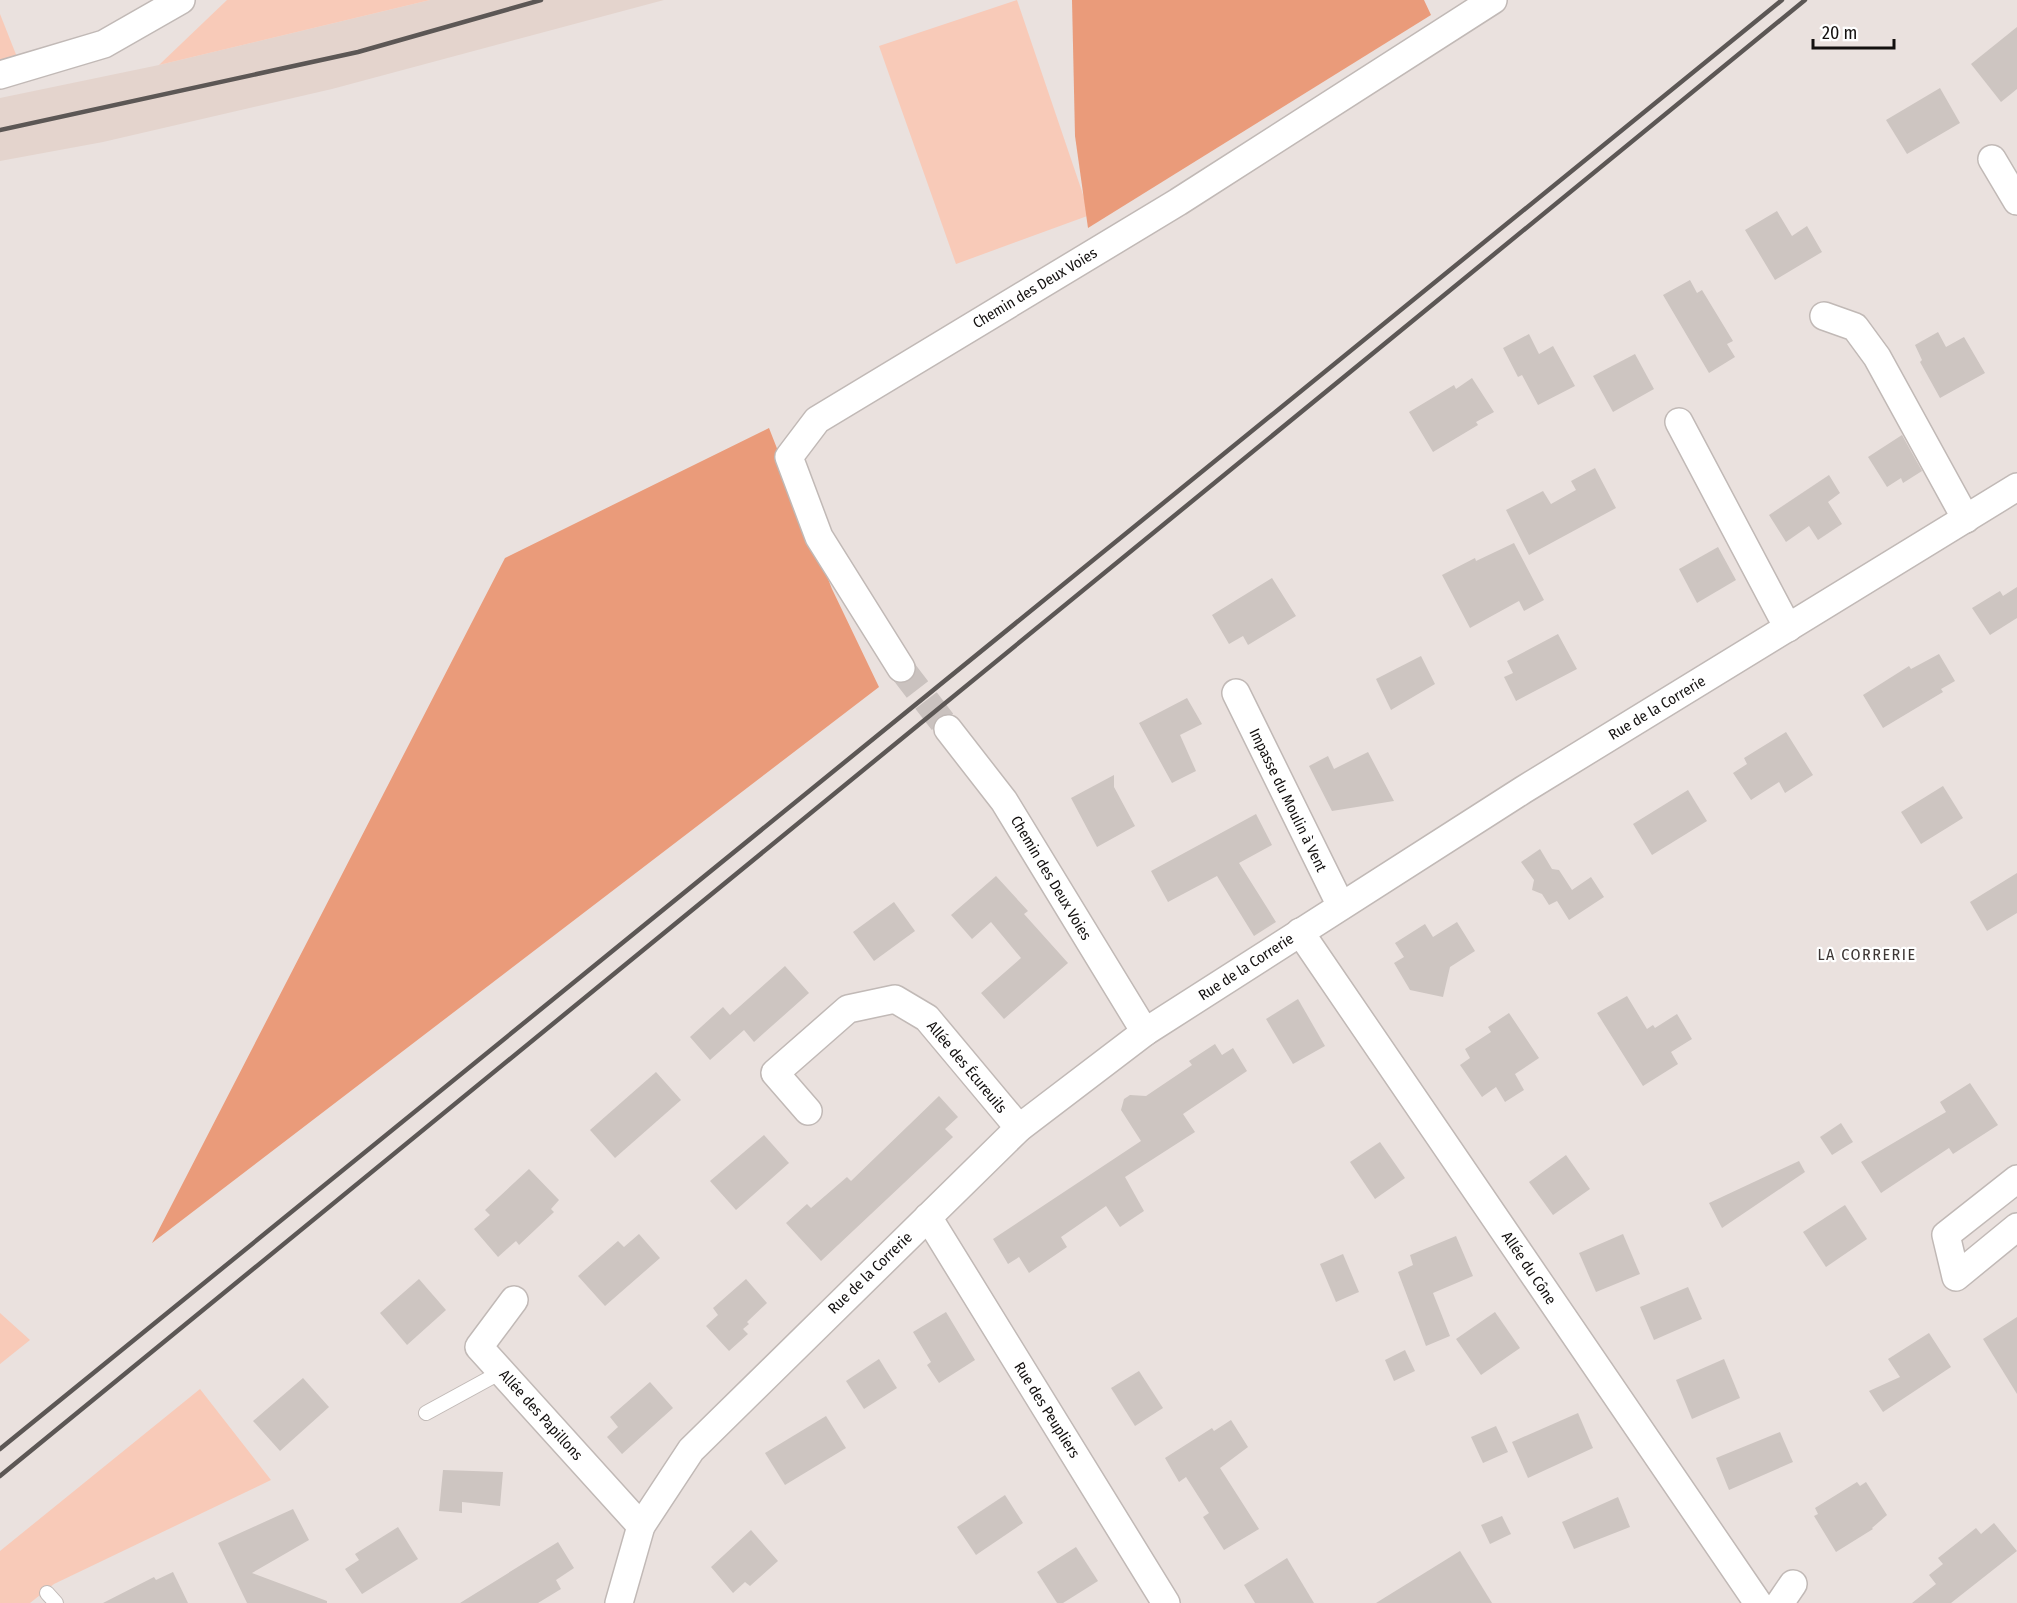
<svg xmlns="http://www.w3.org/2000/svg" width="2017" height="1603" viewBox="0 0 2017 1603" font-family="'Fira Sans Condensed',sans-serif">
	<rect width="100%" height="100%" fill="#eae1de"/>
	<!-- built -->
	<polygon fill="#e4d4cd" points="430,0 664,0 332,89 103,142 0,161 0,98 159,65"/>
	<!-- green -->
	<g fill="#f8cab8">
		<polygon points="227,0 430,0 159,65"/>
		<polygon points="1017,0 1090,215 956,264 879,46"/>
		<polygon points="0,14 17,57 0,62"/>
		<polygon points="0,1313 30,1340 0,1364"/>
		<polygon points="200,1389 271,1480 54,1584 30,1603 0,1603 0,1551"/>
	</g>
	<!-- forest -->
	<g fill="#ea9b7a">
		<polygon points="1072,0 1424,0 1431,15 1088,228 1075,136"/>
		<polygon points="769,428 832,589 879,687 152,1243 505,558"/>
	</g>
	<!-- building -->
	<g fill="#cdc5c1">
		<polygon points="2017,27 2017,89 2001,102 1971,64"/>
		<polygon points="1940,88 1960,123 1907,154 1886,120"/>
		<polygon points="1777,211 1792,236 1807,226 1822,252 1775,280 1745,230"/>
		<polygon points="1690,280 1697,293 1702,290 1733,341 1727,344 1735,357 1709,373 1663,295"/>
		<polygon points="1938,332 1946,347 1964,337 1985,373 1940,398 1920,362 1922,360 1915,345"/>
		<polygon points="1529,334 1539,354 1553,346 1575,386 1538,405 1522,375 1518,377 1503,348"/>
		<polygon points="1635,354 1654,389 1613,412 1593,376"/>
		<polygon points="1472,378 1494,412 1476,422 1478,425 1433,452 1409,412 1454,385 1456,389"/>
		<polygon points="1902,435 1922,471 1903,483 1901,478 1887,487 1868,457"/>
		<polygon points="1595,468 1616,508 1529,555 1506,510 1543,491 1551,504 1576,490 1571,481"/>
		<polygon points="1829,475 1840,493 1828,502 1842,524 1818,540 1809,526 1786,542 1769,515"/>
		<polygon points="1514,543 1544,600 1524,611 1519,601 1470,628 1442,575 1475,558 1476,561"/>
		<polygon points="1718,547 1736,580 1697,603 1679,569"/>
		<polygon points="1272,578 1296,616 1248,645 1243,636 1229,644 1212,615"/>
		<polygon points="2017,587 2017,618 1990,635 1972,608 2000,591 2003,596"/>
		<polygon points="1558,634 1577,669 1516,701 1504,677 1513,673 1507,661"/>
		<polygon points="1939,654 1955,681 1941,689 1943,692 1883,728 1863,695 1909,666 1911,669"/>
		<polygon points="1421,656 1435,684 1391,710 1376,679"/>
		<polygon points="1187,698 1202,724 1180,735 1196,771 1172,783 1139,723"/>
		<polygon points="1786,732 1813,775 1785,793 1779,782 1751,800 1733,773 1747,764 1744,758"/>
		<polygon points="1368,752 1394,801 1332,811 1309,766 1328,756 1334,769"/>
		<polygon points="1114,775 1114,787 1135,826 1097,847 1071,798"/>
		<polygon points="1943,786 1963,818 1921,844 1901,812"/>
		<polygon points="1688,790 1707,821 1652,855 1633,824"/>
		<polygon points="1256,814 1272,845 1239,863 1276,922 1254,936 1217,876 1168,902 1151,871"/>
		<polygon points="1540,849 1552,869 1559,870 1572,890 1591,877 1604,897 1569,920 1557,901 1549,905 1542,894 1532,890 1534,880 1521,862"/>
		<polygon points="2017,873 2017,913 1987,931 1970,902"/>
		<polygon points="996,876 1028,911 1024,914 1068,963 1004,1019 981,993 1021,958 991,922 972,939 951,915"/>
		<polygon points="894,902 915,931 874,961 853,932"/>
		<polygon points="1457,922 1475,951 1450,967 1443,997 1410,990 1394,963 1404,957 1395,943 1425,924 1433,937"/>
		<polygon points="785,966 809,993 754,1042 744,1030 710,1060 690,1037 723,1007 730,1015"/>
		<polygon points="1627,996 1647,1029 1653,1025 1655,1028 1677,1014 1692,1039 1671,1052 1678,1064 1643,1086 1597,1013"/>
		<polygon points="1298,999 1325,1046 1293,1064 1266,1019"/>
		<polygon points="1509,1013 1539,1058 1515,1074 1524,1090 1505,1102 1496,1087 1482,1097 1460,1065 1470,1058 1465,1049 1491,1032 1488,1027"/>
		<polygon points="1215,1044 1222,1055 1233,1048 1247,1071 1183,1114 1195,1132 1125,1177 1144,1211 1120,1227 1106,1206 1061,1237 1067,1247 1029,1273 1019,1257 1008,1264 993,1239 1141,1141 1121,1110 1124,1099 1130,1095 1146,1096 1192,1065 1189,1061"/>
		<polygon points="656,1072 681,1100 615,1158 590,1130"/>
		<polygon points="1970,1083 1998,1125 1953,1154 1949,1148 1881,1193 1861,1162 1946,1112 1940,1102"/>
		<polygon points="939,1096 958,1117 945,1129 953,1137 821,1261 786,1223 807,1204 811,1208 847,1177 851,1181"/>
		<polygon points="1841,1123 1853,1142 1832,1155 1820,1137"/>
		<polygon points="764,1135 789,1163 736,1210 710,1181"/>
		<polygon points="1380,1142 1405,1178 1375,1199 1350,1162"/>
		<polygon points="1566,1155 1590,1189 1553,1215 1529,1182"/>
		<polygon points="1799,1161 1805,1172 1722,1228 1709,1203"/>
		<polygon points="529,1169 559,1200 551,1209 554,1212 519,1245 516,1241 498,1257 474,1229 490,1215 485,1210"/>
		<polygon points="1845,1205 1867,1239 1826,1267 1803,1232"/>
		<polygon points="639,1234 660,1258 605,1306 578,1276 618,1241 624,1247"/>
		<polygon points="1623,1234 1640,1274 1596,1292 1579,1253"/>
		<polygon points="1456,1236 1473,1276 1433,1293 1450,1336 1426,1346 1398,1272 1413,1265 1410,1255"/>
		<polygon points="1343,1254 1359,1292 1336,1302 1320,1264"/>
		<polygon points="419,1279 446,1310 407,1345 380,1313"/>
		<polygon points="746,1279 767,1303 747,1322 749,1324 743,1329 748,1334 729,1351 706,1326 718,1315 713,1308"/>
		<polygon points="1688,1287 1702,1319 1654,1340 1640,1307"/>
		<polygon points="946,1312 975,1360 939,1383 927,1365 931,1362 913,1332"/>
		<polygon points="1495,1312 1520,1348 1481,1375 1456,1339"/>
		<polygon points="2017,1317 2017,1394 1983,1339"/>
		<polygon points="1929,1333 1951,1367 1883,1412 1869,1391 1900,1377 1888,1359"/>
		<polygon points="1405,1350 1415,1371 1394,1381 1385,1360"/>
		<polygon points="879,1359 897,1388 864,1409 846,1381"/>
		<polygon points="1724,1359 1740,1398 1692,1419 1676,1380"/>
		<polygon points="1139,1371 1163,1408 1135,1426 1111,1388"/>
		<polygon points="303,1378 329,1407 280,1451 253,1421"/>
		<polygon points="650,1382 673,1408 622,1454 607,1437 618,1427 610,1417"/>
		<polygon points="1578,1413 1593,1448 1528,1478 1512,1442"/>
		<polygon points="826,1416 846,1448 785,1485 765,1453"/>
		<polygon points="1231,1420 1248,1447 1220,1468 1259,1529 1224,1550 1203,1517 1209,1513 1186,1477 1179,1482 1165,1458 1212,1428 1214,1431"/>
		<polygon points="1496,1426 1508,1452 1483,1463 1471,1437"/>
		<polygon points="1780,1432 1793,1462 1729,1490 1716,1458"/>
		<polygon points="443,1470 503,1472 500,1506 462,1502 462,1513 439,1511"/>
		<polygon points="1857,1482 1860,1486 1866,1482 1887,1515 1872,1528 1873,1529 1836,1552 1814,1516 1818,1514 1815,1508"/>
		<polygon points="1005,1495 1023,1523 976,1555 957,1527"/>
		<polygon points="1618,1497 1630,1527 1574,1549 1562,1522"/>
		<polygon points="293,1509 309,1540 252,1573 327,1601 327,1603 247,1603 218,1543"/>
		<polygon points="1502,1516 1511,1534 1490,1544 1481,1525"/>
		<polygon points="1994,1523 2017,1551 1951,1603 1912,1603 1936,1584 1929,1575 1943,1564 1938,1558 1976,1528 1981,1534"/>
		<polygon points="398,1527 418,1559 362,1594 345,1569 359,1560 355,1554"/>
		<polygon points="751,1530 778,1561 750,1586 745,1582 733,1593 711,1567"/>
		<polygon points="558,1542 574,1568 556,1580 561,1589 538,1603 460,1603"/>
		<polygon points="1076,1547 1098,1581 1063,1603 1057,1603 1037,1572"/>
		<polygon points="1460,1551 1492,1603 1376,1603"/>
		<polygon points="1287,1558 1314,1603 1255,1603 1244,1585"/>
		<polygon points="173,1572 188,1603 103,1603 154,1577 156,1580"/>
	</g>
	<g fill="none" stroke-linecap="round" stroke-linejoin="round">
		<!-- minor-tunnel -->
		<polyline stroke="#cac2bf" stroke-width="27" stroke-dasharray="27 14" stroke-linecap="butt" points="901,668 948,729"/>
		<defs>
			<g id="service">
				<polyline points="426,1413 501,1372"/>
				<polyline points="47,1593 56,1603"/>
			</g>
			<g id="minor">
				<polyline points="0,75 104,44 181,0"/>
				<polyline points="1992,159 2017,201"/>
				<polyline points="1824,316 1855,327 1877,357 1966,519"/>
				<polyline points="1679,422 1788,628"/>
				<polyline points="901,668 819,537 789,457 817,420 1178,202 1493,0"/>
				<polyline points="1236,693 1341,906"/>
				<polyline points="948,729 1004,801 1145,1032"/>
				<polyline points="1300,932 1758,1603"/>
				<polyline points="808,1111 775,1073 848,1009 895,999 927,1018 1019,1128"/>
				<polyline points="2017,1179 1946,1235 1956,1277 2017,1227"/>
				<polyline points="928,1217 1166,1603"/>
				<polyline points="514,1300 479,1347 641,1526"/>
				<polyline points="619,1603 641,1526 691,1450 1019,1128 1145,1032 1523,790 2017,487"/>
				<polyline points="1780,1603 1793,1584"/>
			</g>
		</defs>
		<!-- service casing -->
		<use href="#service" stroke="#c1b9b6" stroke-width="16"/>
		<!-- minor casing -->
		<use href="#minor" stroke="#c1b9b6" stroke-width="30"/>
		<!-- service -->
		<use href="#service" stroke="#fff" stroke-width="14"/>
		<!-- minor -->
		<use href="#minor" stroke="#fff" stroke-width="27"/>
		<!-- rail -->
		<g stroke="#5c5755" stroke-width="4.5">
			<polyline points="0,130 358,52 541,0"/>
			<polyline points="0,1449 1782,0"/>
			<polyline points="0,1476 1805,0"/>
		</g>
	</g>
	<g text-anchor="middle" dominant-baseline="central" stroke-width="4.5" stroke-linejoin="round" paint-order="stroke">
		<!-- street labels -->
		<g font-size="15" fill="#13100f" stroke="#fff">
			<text transform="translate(1035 288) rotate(-31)">Chemin des Deux Voies</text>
			<text transform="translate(1657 708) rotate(-31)">Rue de la Correrie</text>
			<text transform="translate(1288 800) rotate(64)">Impasse du Moulin à Vent</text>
			<text transform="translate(1051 878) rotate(59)">Chemin des Deux Voies</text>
			<text transform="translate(1246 967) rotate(-33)">Rue de la Correrie</text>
			<text transform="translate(967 1067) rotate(50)">Allée des Écureuils</text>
			<text transform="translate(1529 1268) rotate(56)">Allée du Cône</text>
			<text transform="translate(870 1273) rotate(-44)">Rue de la Correrie</text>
			<text transform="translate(1047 1410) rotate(58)">Rue des Peupliers</text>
			<text transform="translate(541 1415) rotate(48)">Allée des Papillons</text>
		</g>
		<!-- neighbourhood labels -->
		<g font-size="16" letter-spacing="1.5" fill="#3e3735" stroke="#fff">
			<text x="1867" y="954">LA CORRERIE</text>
		</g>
	</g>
	<!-- scale -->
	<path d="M1813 39v9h81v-9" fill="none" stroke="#13100f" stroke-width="3"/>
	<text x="1822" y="39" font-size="18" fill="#13100f" stroke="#ffffff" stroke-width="4.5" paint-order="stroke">20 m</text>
</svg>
